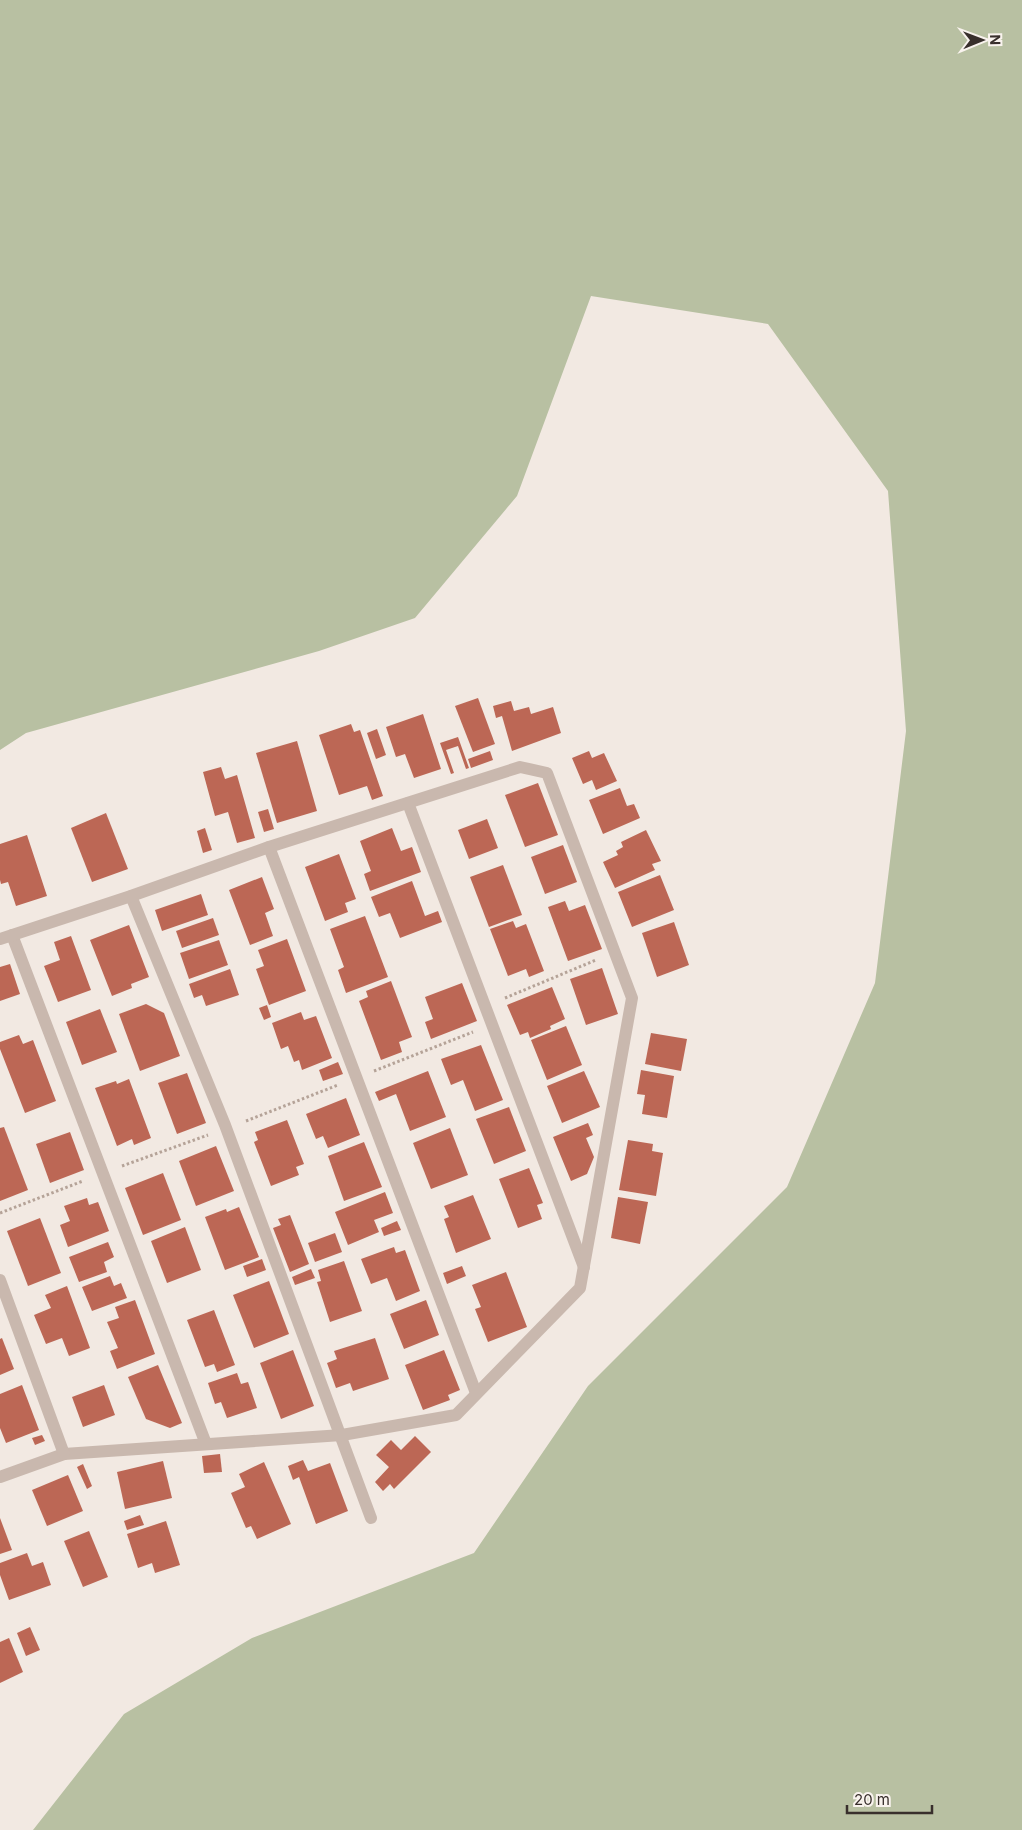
<svg xmlns="http://www.w3.org/2000/svg" width="1022" height="1830" viewBox="0 0 1022 1830" font-family="Inter,sans-serif">
	<rect width="100%" height="100%" fill="#f2e9e2"/>
	<!-- green -->
	<polygon fill="#b8c0a2" points="0,0 1022,0 1022,1830 33,1830 124,1714 252,1638 474,1553 588,1386 787,1187 875,983 906,731 888,491 768,324 591,296 517,496 415,618 319,651 26,733 0,750"/>
	<!-- building -->
	<g fill="#bc6755">
		<polygon points="478,698 495,744 473,752 455,706"/>
		<polygon points="511,701 514,711 529,707 531,714 553,707 561,733 512,751 502,716 496,718 493,706"/>
		<polygon points="423,714 441,769 414,778 405,754 396,757 386,727"/>
		<polygon points="351,724 354,732 360,730 383,796 372,800 367,786 339,795 319,735"/>
		<polygon points="377,729 386,755 376,759 367,733"/>
		<polygon points="458,737 469,768 466,769 458,746 446,750 454,773 451,774 440,743"/>
		<polygon points="297,741 317,811 277,823 256,753"/>
		<polygon points="490,751 493,760 471,768 468,759"/>
		<polygon points="589,751 592,758 604,753 617,781 596,790 592,780 583,784 572,758"/>
		<polygon points="221,767 225,779 237,775 255,838 237,843 228,812 215,816 203,772"/>
		<polygon points="538,783 558,835 525,847 505,795"/>
		<polygon points="620,788 627,806 634,804 640,818 603,834 589,800"/>
		<polygon points="268,809 274,829 264,832 258,812"/>
		<polygon points="106,813 128,869 92,882 71,828"/>
		<polygon points="487,819 498,848 469,859 458,830"/>
		<polygon points="205,828 212,850 203,853 197,831"/>
		<polygon points="392,828 401,851 412,847 421,872 370,891 364,874 371,871 360,841"/>
		<polygon points="646,830 661,861 652,864 655,870 615,888 603,862 618,855 616,851 623,847 621,842"/>
		<polygon points="27,835 47,896 16,906 8,882 1,884 0,880 0,844"/>
		<polygon points="563,845 577,882 545,894 531,857"/>
		<polygon points="339,854 356,899 345,903 348,912 325,921 305,867"/>
		<polygon points="503,865 522,915 489,927 470,877"/>
		<polygon points="660,875 674,910 632,927 618,892"/>
		<polygon points="262,877 274,909 265,913 273,936 250,945 229,890"/>
		<polygon points="412,881 425,916 438,911 442,922 400,938 390,913 379,917 371,897"/>
		<polygon points="201,894 208,915 162,931 155,910"/>
		<polygon points="565,901 569,911 585,905 602,949 568,961 548,907"/>
		<polygon points="365,916 388,977 346,993 338,970 344,967 330,929"/>
		<polygon points="213,918 219,935 182,948 176,931"/>
		<polygon points="513,921 516,928 526,924 544,971 529,977 526,969 508,976 490,929"/>
		<polygon points="674,922 689,965 657,977 642,933"/>
		<polygon points="129,925 149,977 131,984 132,988 112,996 90,940"/>
		<polygon points="71,936 91,990 58,1002 44,966 60,960 54,942"/>
		<polygon points="287,939 306,991 269,1005 256,969 264,966 258,950"/>
		<polygon points="219,940 228,965 189,979 180,953"/>
		<polygon points="10,964 20,994 0,1001 0,967"/>
		<polygon points="602,968 618,1014 586,1025 570,979"/>
		<polygon points="230,969 239,995 206,1006 202,995 194,998 189,984"/>
		<polygon points="391,981 412,1037 399,1042 402,1052 381,1060 359,1001 368,997 366,991"/>
		<polygon points="462,983 477,1021 431,1039 425,1022 433,1019 425,997"/>
		<polygon points="552,987 565,1019 550,1026 551,1029 530,1038 528,1032 520,1035 507,1005"/>
		<polygon points="146,1004 164,1013 180,1056 140,1071 119,1014"/>
		<polygon points="267,1005 271,1017 264,1020 259,1008"/>
		<polygon points="100,1009 117,1052 82,1065 66,1022"/>
		<polygon points="301,1012 304,1020 316,1016 332,1058 302,1070 299,1060 294,1062 288,1046 281,1049 272,1023"/>
		<polygon points="566,1026 582,1065 547,1080 531,1040"/>
		<polygon points="651,1033 687,1039 681,1071 645,1064"/>
		<polygon points="19,1035 23,1044 33,1040 56,1101 25,1113 0,1049 0,1042"/>
		<polygon points="481,1045 503,1100 475,1111 463,1080 451,1085 441,1059"/>
		<polygon points="338,1062 343,1074 323,1081 319,1070"/>
		<polygon points="641,1070 674,1076 667,1118 642,1114 645,1095 637,1094"/>
		<polygon points="428,1071 446,1117 410,1131 396,1094 379,1101 375,1092"/>
		<polygon points="584,1071 600,1107 562,1123 547,1086"/>
		<polygon points="187,1073 206,1123 177,1134 158,1083"/>
		<polygon points="129,1079 151,1138 134,1145 132,1139 117,1146 95,1088 116,1081 117,1084"/>
		<polygon points="346,1098 360,1135 328,1148 323,1136 316,1139 306,1114"/>
		<polygon points="509,1107 526,1151 494,1164 476,1119"/>
		<polygon points="287,1120 304,1164 296,1167 299,1175 271,1186 254,1142 258,1140 255,1132"/>
		<polygon points="588,1123 593,1135 586,1138 594,1157 587,1174 571,1181 553,1137"/>
		<polygon points="4,1127 28,1190 0,1201 0,1128"/>
		<polygon points="450,1128 468,1175 431,1189 413,1143"/>
		<polygon points="70,1132 84,1170 50,1183 36,1144"/>
		<polygon points="628,1140 653,1144 652,1151 663,1153 656,1196 619,1190"/>
		<polygon points="364,1142 382,1187 344,1201 328,1156"/>
		<polygon points="216,1146 234,1191 196,1206 179,1161"/>
		<polygon points="529,1168 543,1203 537,1205 542,1219 518,1228 499,1179"/>
		<polygon points="163,1173 181,1220 143,1235 125,1188"/>
		<polygon points="385,1192 393,1213 374,1220 379,1232 348,1245 335,1212"/>
		<polygon points="473,1195 491,1239 456,1253 444,1219 449,1217 444,1206"/>
		<polygon points="618,1197 648,1202 640,1244 611,1238"/>
		<polygon points="87,1198 89,1205 98,1202 109,1231 68,1247 60,1225 70,1221 64,1206"/>
		<polygon points="239,1207 259,1257 225,1270 205,1217 226,1209 227,1212"/>
		<polygon points="290,1215 309,1264 290,1272 273,1228 281,1225 278,1219"/>
		<polygon points="40,1218 61,1273 28,1286 7,1231"/>
		<polygon points="397,1221 401,1230 384,1236 381,1228"/>
		<polygon points="185,1227 201,1270 167,1283 151,1241"/>
		<polygon points="335,1233 342,1252 315,1262 308,1243"/>
		<polygon points="108,1242 114,1257 104,1262 107,1272 79,1282 69,1257"/>
		<polygon points="394,1247 396,1253 405,1250 420,1291 396,1301 387,1278 371,1284 361,1259"/>
		<polygon points="262,1259 266,1270 247,1277 243,1266"/>
		<polygon points="344,1261 362,1311 330,1322 317,1282 321,1281 318,1270"/>
		<polygon points="462,1266 466,1276 447,1284 443,1273"/>
		<polygon points="311,1269 315,1278 295,1285 292,1277"/>
		<polygon points="506,1272 527,1327 488,1342 475,1309 481,1307 472,1285"/>
		<polygon points="110,1276 114,1286 121,1283 127,1298 92,1311 82,1287"/>
		<polygon points="269,1281 289,1334 254,1348 233,1295"/>
		<polygon points="67,1286 90,1348 69,1356 62,1338 46,1344 34,1315 51,1308 45,1295"/>
		<polygon points="135,1300 155,1354 117,1369 110,1351 118,1348 107,1322 119,1318 115,1307"/>
		<polygon points="426,1300 439,1335 404,1349 390,1314"/>
		<polygon points="214,1310 235,1365 217,1372 214,1364 205,1367 187,1320"/>
		<polygon points="2,1338 14,1369 0,1375 0,1339"/>
		<polygon points="375,1338 389,1379 353,1391 350,1383 336,1388 327,1363 337,1359 334,1351"/>
		<polygon points="293,1350 314,1406 281,1419 260,1363"/>
		<polygon points="444,1350 460,1390 448,1395 450,1400 423,1410 405,1365"/>
		<polygon points="158,1365 182,1423 170,1428 146,1419 128,1377"/>
		<polygon points="237,1373 241,1384 248,1382 257,1408 227,1418 221,1402 215,1404 208,1383"/>
		<polygon points="22,1385 39,1430 6,1443 0,1428 0,1394"/>
		<polygon points="104,1385 115,1415 83,1427 72,1397"/>
		<polygon points="42,1435 45,1441 35,1445 32,1438"/>
		<polygon points="415,1436 431,1452 394,1489 390,1484 383,1491 375,1482 389,1467 376,1455 391,1440 401,1450"/>
		<polygon points="220,1454 222,1472 204,1473 202,1456"/>
		<polygon points="303,1460 308,1471 330,1463 348,1511 316,1524 299,1477 293,1480 288,1466"/>
		<polygon points="163,1461 172,1498 125,1509 117,1472"/>
		<polygon points="264,1462 291,1524 257,1539 251,1526 246,1528 231,1493 245,1487 239,1474"/>
		<polygon points="83,1464 92,1486 87,1489 77,1467"/>
		<polygon points="68,1475 83,1511 47,1526 32,1490"/>
		<polygon points="140,1515 144,1525 127,1530 124,1521"/>
		<polygon points="0,1518 12,1550 0,1554"/>
		<polygon points="166,1521 180,1565 155,1573 152,1563 138,1568 127,1534"/>
		<polygon points="89,1531 108,1577 83,1587 64,1541"/>
		<polygon points="27,1553 32,1566 43,1562 51,1585 9,1600 0,1575 0,1563"/>
		<polygon points="30,1627 40,1650 26,1656 17,1633"/>
		<polygon points="9,1638 23,1672 0,1683 0,1642"/>
	</g>
	<g fill="none" stroke-linecap="round" stroke-linejoin="round">
		<!-- path -->
		<g stroke="#b5a398" stroke-width="3" stroke-dasharray="2.5 2.5" stroke-linecap="butt">
			<polyline points="505,998 596,960"/>
			<polyline points="374,1071 473,1032"/>
			<polyline points="246,1121 338,1085"/>
			<polyline points="122,1166 208,1135"/>
			<polyline points="0,1213 83,1181"/>
		</g>
		<!-- minor -->
		<g stroke="#c9b8ae" stroke-width="12">
			<polyline points="408,803 584,1267"/>
			<polyline points="269,847 476,1393"/>
			<polyline points="131,896 225,1125 371,1518"/>
			<polyline points="12,935 206,1444"/>
			<polyline points="0,939 131,896 269,847 520,767 547,773 632,998 580,1288 456,1415 342,1435 64,1454 0,1477"/>
			<polyline points="0,1280 64,1454"/>
		</g>
	</g>
	<!-- north arrow -->
	<g transform="translate(982 40) rotate(89)" stroke="#f9f3ee" stroke-width="4" paint-order="stroke">
	<path d="M0-4L9 19L0 12L-9 19Z" fill="#382f2c"/>
	<text y="-8" font-size="14" font-weight="bold" text-anchor="middle" fill="#382f2c">N</text>
	</g>
	<!-- scale -->
	<path d="M847 1805v8h85v-8" fill="none" stroke="#382f2c" stroke-width="2.5"/>
	<text x="854" y="1805" font-size="15" fill="#382f2c" stroke="#f9f3ee" stroke-width="4" paint-order="stroke">20 m</text>
</svg>
